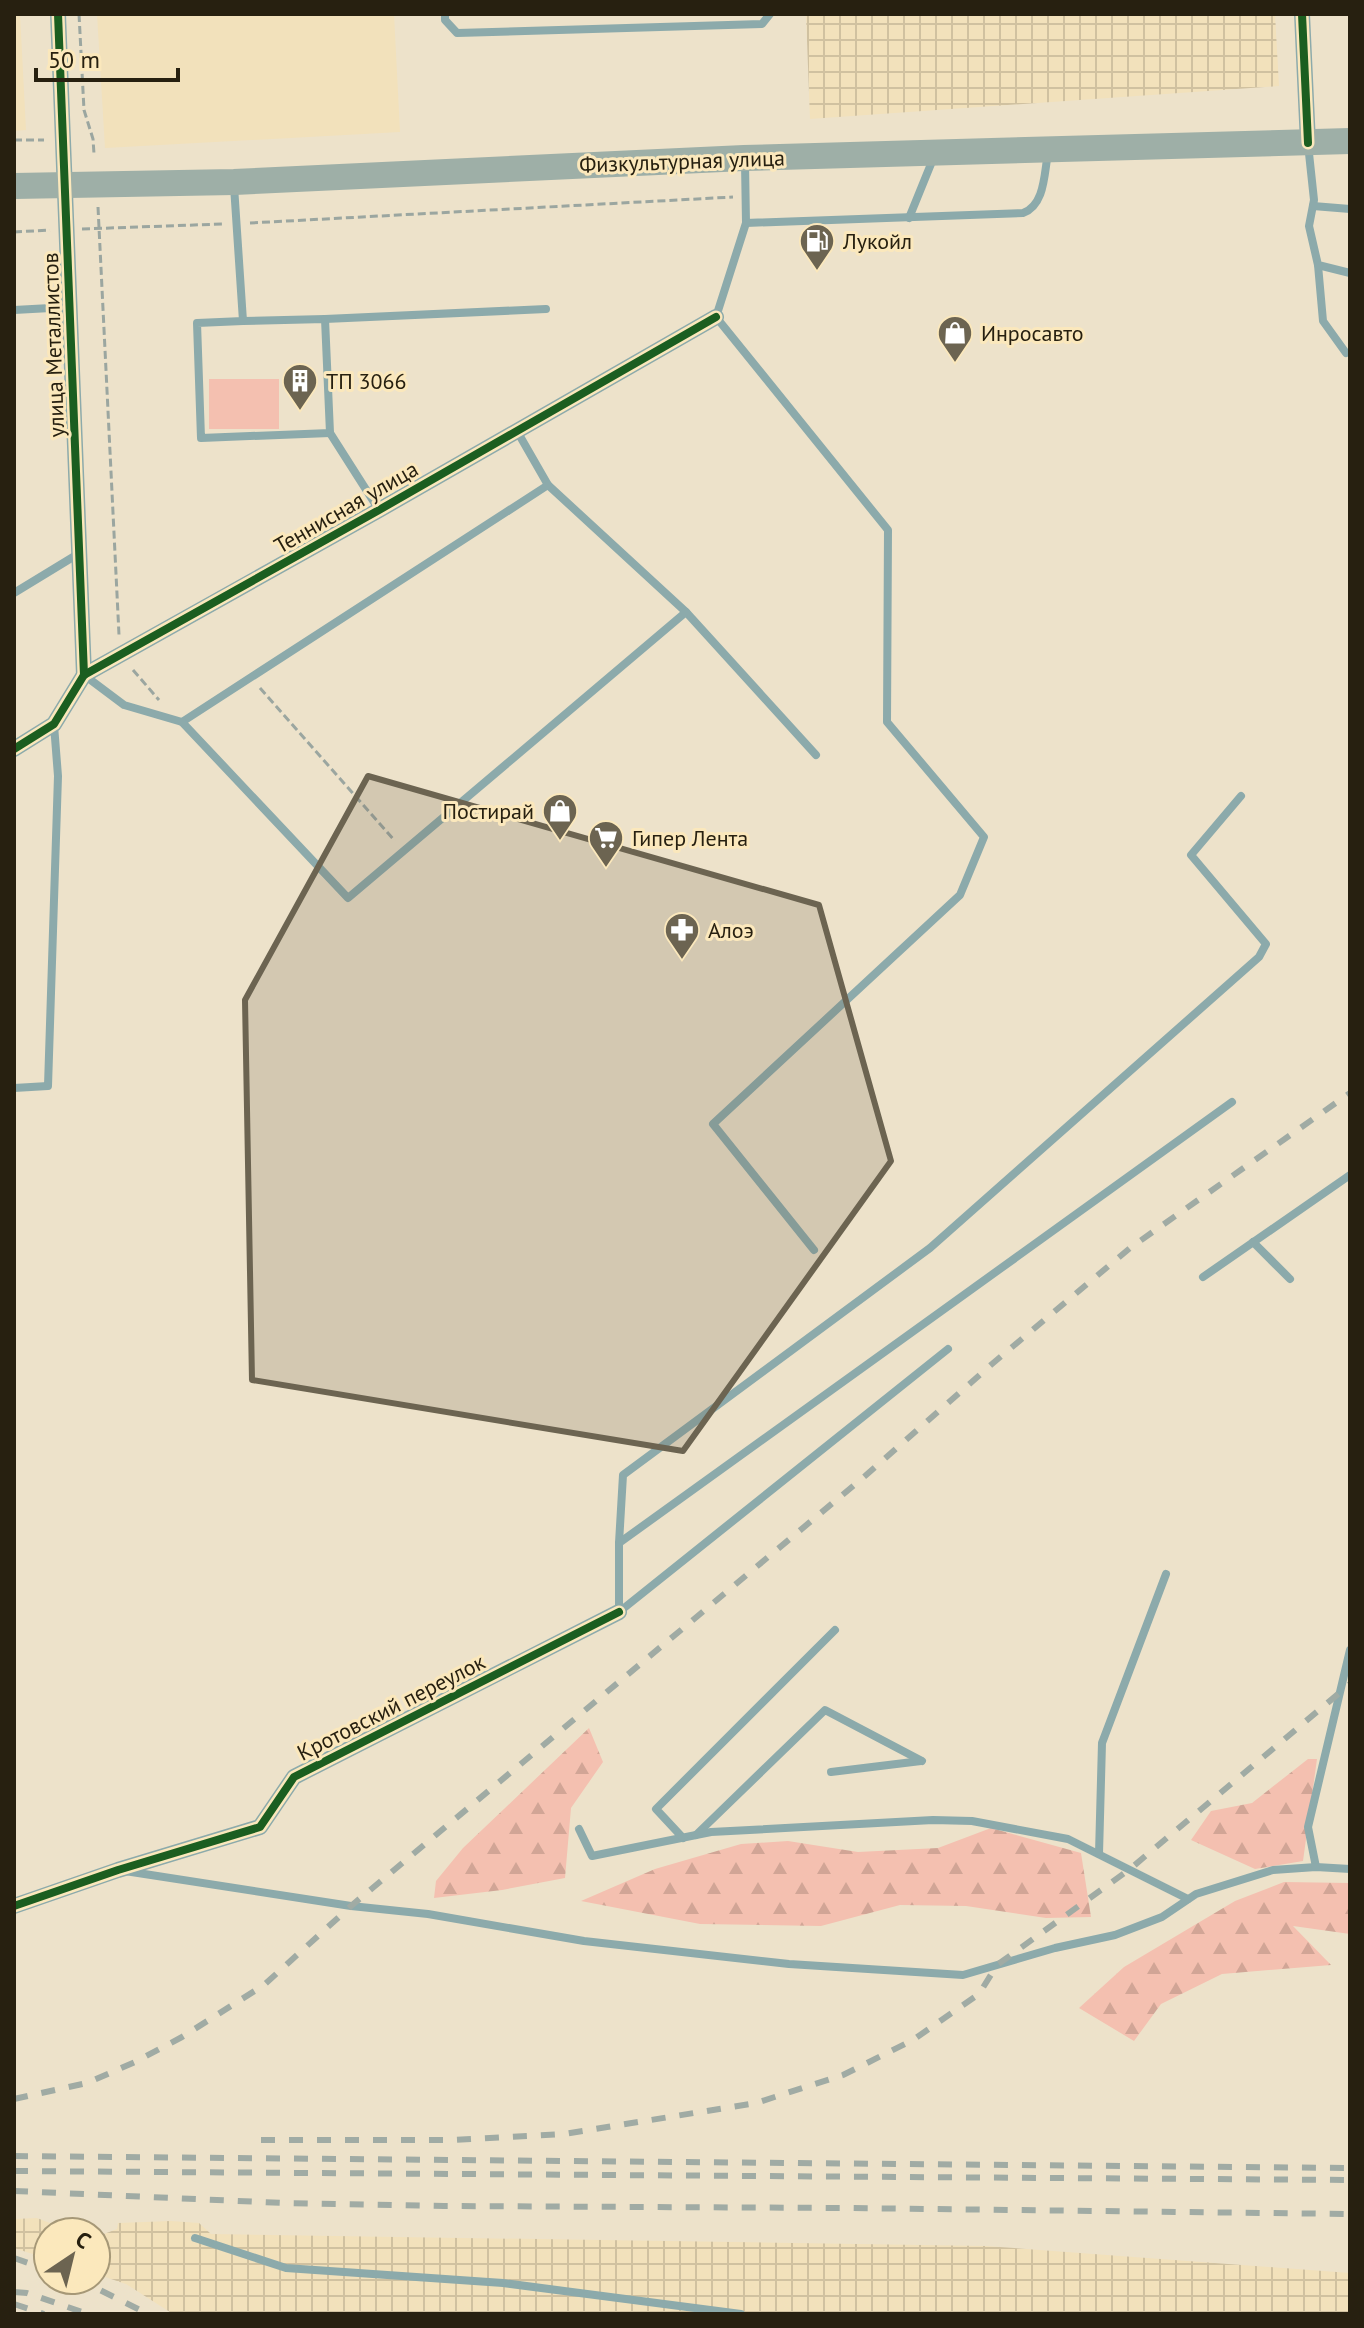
<svg xmlns="http://www.w3.org/2000/svg" width="1364" height="2328" viewBox="0 0 1364 2328" font-family="'PT Sans',sans-serif">
	<defs>
		<pattern id="industrial-grid" width="8" height="8" patternUnits="userSpaceOnUse" patternTransform="scale(2)"><rect width="8" height="8" fill="#f2e1bb"/><path d="M0 4h8M4 0v8" fill="none" stroke="#d0c1a0"/></pattern>
		<pattern id="forest-firs" width="22" height="20" patternUnits="userSpaceOnUse" patternTransform="scale(2)"><rect width="22" height="20" fill="#f4c0b0"/><path d="M5 1l3.5 6h-7zM16 11l3.5 6h-7z" fill="#d1a596"/></pattern>
	</defs>
	<rect width="100%" height="100%" fill="#ede2ca"/>
	<!-- built -->
	<g fill="#f2e1bb">
		<polygon points="14,14 20,14 26,130 14,131"/>
		<polygon points="97,14 394,14 400,132 105,148"/>
	</g>
	<!-- industrial -->
	<g fill="url(#industrial-grid)">
		<polygon points="806,14 1275,14 1279,86 810,119"/>
		<polygon points="37,2218 73,2232 48,2232 48,2259 14,2248 14,2219"/>
		<polygon points="171,2221 199,2223 211,2234 986,2246 1350,2273 1350,2314 173,2314 126,2284 96,2274 96,2237 117,2229 118,2223"/>
	</g>
	<!-- forest -->
	<g fill="url(#forest-firs)">
		<polygon points="589,1728 603,1762 571,1808 565,1878 502,1890 434,1898 436,1881 463,1848"/>
		<polygon points="1308,1759 1317,1759 1303,1861 1255,1869 1191,1840 1211,1811 1252,1803"/>
		<polygon points="991,1828 1081,1853 1091,1917 1046,1918 966,1906 900,1905 821,1926 700,1924 581,1901 655,1869 741,1844 788,1841 858,1852 938,1848"/>
		<polygon points="1284,1882 1350,1883 1350,1934 1293,1926 1331,1965 1222,1974 1161,2004 1134,2041 1079,2008 1124,1967 1235,1901"/>
	</g>
	<!-- garden -->
	<rect fill="#f4c0b0" x="209" y="379" width="70" height="50"/>
	<g fill="none" stroke-linecap="round" stroke-linejoin="round">
		<!-- path -->
		<g stroke="#9ba6a0" stroke-width="3" stroke-dasharray="8 4" stroke-linecap="butt">
			<polyline points="79,14 84,110 93,139 94,154"/>
			<polyline points="14,140 44,140"/>
			<polyline points="98,207 119,635"/>
			<polyline points="250,223 733,197"/>
			<polyline points="82,229 222,224"/>
			<polyline points="14,232 50,230"/>
			<polyline points="133,670 159,700"/>
			<polyline points="260,688 395,841"/>
		</g>
		<!-- service -->
		<g stroke="#8caaab" stroke-width="8">
			<polyline points="445,14 445,20 457,33 762,24 770,14"/>
			<polyline points="1308,144 1314,200 1309,226 1318,265 1350,273"/>
			<polyline points="745,163 746,223 716,317 888,530 887,722 984,837 960,895 713,1124 814,1250"/>
			<polyline points="234,186 243,321 197,323 201,438 330,433 325,319 243,321"/>
			<polyline points="1313,206 1350,209"/>
			<polyline points="909,218 933,159"/>
			<path d="M746 223 1023 213C1045 205 1044 174 1048 153"/>
			<polyline points="1318,265 1323,321 1346,353"/>
			<polyline points="14,310 69,307"/>
			<polyline points="325,319 546,309"/>
			<polyline points="517,431 548,485 686,612 816,755"/>
			<polyline points="330,433 379,510"/>
			<polyline points="14,593 78,554"/>
			<polyline points="84,675 124,705 182,722 548,485"/>
			<polyline points="182,722 348,898 686,612"/>
			<polyline points="14,1088 48,1086 58,776 54,725"/>
			<polyline points="1253,1242 1290,1279"/>
			<polyline points="1203,1277 1350,1175"/>
			<polyline points="619,1543 623,1475 930,1248 1259,957 1266,944 1191,855 1241,796"/>
			<polyline points="619,1612 619,1543 1232,1102"/>
			<polyline points="619,1612 948,1349"/>
			<polyline points="831,1772 921,1761"/>
			<polyline points="579,1829 592,1856 711,1832 933,1820 972,1821 1068,1839 1188,1899"/>
			<polyline points="696,1835 825,1710 922,1761"/>
			<polyline points="683,1838 656,1809 835,1630"/>
			<polyline points="1099,1854 1102,1743 1166,1574"/>
			<polyline points="1316,1867 1308,1827 1350,1650"/>
			<polyline points="125,1871 351,1906 428,1914 584,1941 789,1964 963,1975 1055,1948 1115,1935 1162,1917 1196,1894 1273,1870 1316,1867 1350,1869"/>
			<polyline points="195,2238 286,2268 503,2283 741,2314"/>
		</g>
		<!-- minor -->
		<g stroke="#8caaab" stroke-width="16">
			<polyline points="58,14 84,675"/>
			<polyline points="1302,14 1308,143"/>
			<polyline points="14,749 54,724 84,675 379,510 716,317"/>
			<polyline points="14,1906 118,1870 260,1827 294,1777 619,1612"/>
		</g>
		<!-- primary -->
		<polyline stroke="#9eafa7" stroke-width="26" points="14,186 234,182 744,158 1350,141"/>
		<!-- rail -->
		<g stroke="#a0aba4" stroke-width="6" stroke-dasharray="14 14" stroke-linecap="butt">
			<polyline points="14,2099 87,2083 135,2062 182,2037 264,1985 351,1906 865,1476 992,1364 1130,1248 1350,1093"/>
			<polyline points="261,2140 454,2140 564,2134 756,2103 843,2075 913,2040 979,1994 997,1965 1130,1869 1350,1684"/>
			<polyline points="14,2156 1350,2168"/>
			<polyline points="14,2171 1350,2180"/>
			<polyline points="14,2191 284,2203 444,2206 848,2208 1350,2214"/>
			<polyline points="14,2258 48,2270"/>
			<polyline points="75,2280 94,2287 148,2314"/>
			<polyline points="14,2292 27,2293 88,2314"/>
			<polyline points="14,2304 44,2314"/>
		</g>
		<defs>
			<g id="cycleway">
				<polyline points="58,14 84,675"/>
				<polyline points="1302,14 1308,143"/>
				<polyline points="14,749 54,724 84,675 379,510 716,317"/>
				<polyline points="14,1906 118,1870 260,1827 294,1777 619,1612"/>
			</g>
		</defs>
		<!-- cycleway casing -->
		<use href="#cycleway" stroke="#fbe8bc" stroke-width="13"/>
		<!-- cycleway -->
		<use href="#cycleway" stroke="#1b5e20" stroke-width="8"/>
	</g>
	<!-- marked area -->
	<path fill="#6c6451" fill-opacity="0.2" stroke="#6c6451" stroke-width="6" stroke-linejoin="round" d="M368 776 819 905 891 1161 683 1451 252 1380 245 1000Z"/>
	<!-- icons -->
	<defs>
		<symbol id="fuel-pin" viewBox="-11 -11 22 30"><path d="M0 17L-7.5 6A9.5 9.5 0 1 1 7.5 6Z" fill="#6c6451" stroke="#fbe8bc"/><path d="M-5.5-6h7V0h2V4h1.3V-2.5L3-4.5l.8-.8L6-3V5H2.5V1h-1V6h-7ZM-4.2-4.7v3.2H.2V-4.7Z" fill="#fff"/></symbol>
		<symbol id="shop-pin" viewBox="-11 -11 22 30"><path d="M0 17L-7.5 6A9.5 9.5 0 1 1 7.5 6Z" fill="#6c6451" stroke="#fbe8bc"/><path d="M-5-2.5h2.3a2.7 3.5 0 0 1 5.4 0H5L5.5 6h-11ZM-1.5-2.5h3a1.5 2.3 0 0 0-3 0Z" fill="#fff"/></symbol>
		<symbol id="building-pin" viewBox="-11 -11 22 30"><path d="M0 17L-7.5 6A9.5 9.5 0 1 1 7.5 6Z" fill="#6c6451" stroke="#fbe8bc"/><path d="M-4-6H4V6H1V3H-1V6H-4ZM-2.5-4.3h1.7v1.8h-1.7ZM.8-4.3h1.7v1.8H.8ZM-2.5-1h1.7V.8h-1.7ZM.8-1h1.7V.8H.8Z" fill="#fff"/></symbol>
		<symbol id="supermarket-pin" viewBox="-11 -11 22 30"><path d="M0 17L-7.5 6A9.5 9.5 0 1 1 7.5 6Z" fill="#6c6451" stroke="#fbe8bc"/><path d="M-6-5.5h2.5l.6 2H6L4.5 2H-2.5L-4.4-4H-6ZM-1.5 3.2a1.3 1.3 0 1 0 .1 0ZM3 3.2a1.3 1.3 0 1 0 .1 0Z" fill="#fff"/></symbol>
		<symbol id="pharmacy-pin" viewBox="-11 -11 22 30"><path d="M0 17L-7.5 6A9.5 9.5 0 1 1 7.5 6Z" fill="#6c6451" stroke="#fbe8bc"/><path d="M-2-6h4v4h4v4h-4v4h-4v-4h-4v-4h4Z" fill="#fff"/></symbol>
	</defs>
	<g fill-rule="evenodd">
		<use href="#fuel-pin" x="797" y="221" width="40" height="54"/>
		<use href="#shop-pin" x="935" y="313" width="40" height="54"/>
		<use href="#building-pin" x="280" y="361" width="40" height="54"/>
		<use href="#shop-pin" x="540" y="791" width="40" height="54"/>
		<use href="#supermarket-pin" x="586" y="818" width="40" height="54"/>
		<use href="#pharmacy-pin" x="662" y="910" width="40" height="54"/>
	</g>
	<g text-anchor="middle" dominant-baseline="central" stroke-width="6" stroke-linejoin="round" paint-order="stroke">
		<!-- street labels -->
		<g font-size="22" fill="#272010" stroke="#fbe8bc">
			<text transform="translate(682 161) rotate(-2)">Физкультурная улица</text>
			<text transform="translate(53 345) rotate(-92)">улица Металлистов</text>
			<text transform="translate(346 507) rotate(-30)">Теннисная улица</text>
			<text transform="translate(391 1707) rotate(-27)">Кротовский переулок</text>
		</g>
		<!-- poi labels -->
		<g font-size="22" fill="#272010" stroke="#fbe8bc" text-anchor="start">
			<text x="843" y="241">Лукойл</text>
			<text x="981" y="333">Инросавто</text>
			<text x="326" y="381">ТП 3066</text>
			<text x="534" y="811" text-anchor="end">Постирай</text>
			<text x="632" y="838">Гипер Лента</text>
			<text x="708" y="930">Алоэ</text>
		</g>
	</g>
	<!-- border -->
	<rect width="1364" height="2328" fill="none" stroke="#272010" stroke-width="32"/>
	<!-- north arrow -->
	<g transform="translate(72 2256) rotate(35)"><circle r="38" fill="#fbe8bc" stroke="#a69877" stroke-width="2"/>
	<path d="M0-6L14 30L0 20L-14 30Z" fill="#6c6451"/>
	<text y="-12" font-size="22" font-weight="bold" text-anchor="middle" fill="#272010">С</text>
	</g>
	<!-- scale -->
	<path d="M36 68v12h142v-12" fill="none" stroke="#272010" stroke-width="4"/>
	<text x="48" y="68" font-size="24" fill="#272010" stroke="#fbe8bc" stroke-width="6" paint-order="stroke">50 m</text>
</svg>
